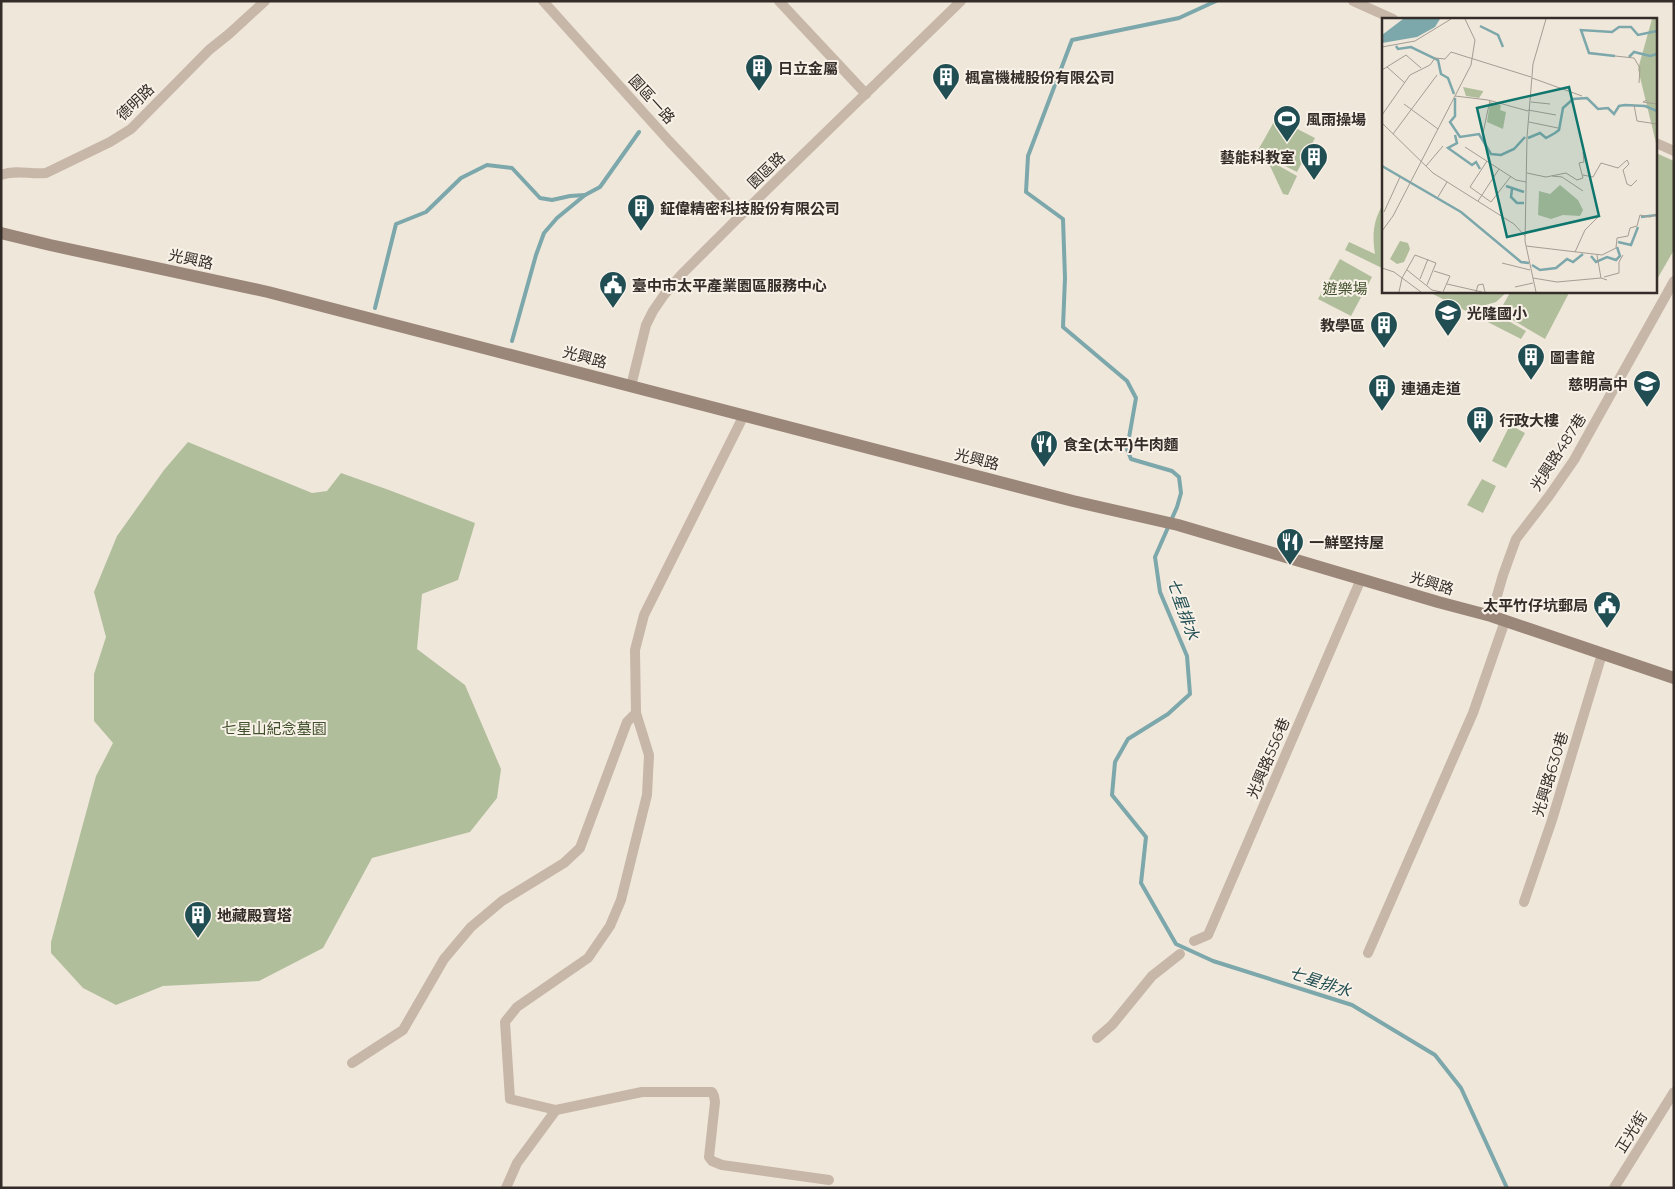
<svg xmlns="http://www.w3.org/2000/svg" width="1675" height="1189" viewBox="0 0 1675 1189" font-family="Montserrat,'Noto Sans TC',sans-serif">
	<rect width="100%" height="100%" fill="#f0e7db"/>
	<!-- green -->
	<g fill="#b1be9c">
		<polygon points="1276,118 1315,138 1297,172 1257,152"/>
		<polygon points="1656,153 1674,161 1674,250 1656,281"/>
		<polygon points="1260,155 1297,176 1288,195 1283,194 1270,166 1259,157"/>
		<path d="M1384 203V269L1345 250 1349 242 1375 254C1372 236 1373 219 1384 203Z"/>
		<polygon points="1340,259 1372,277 1351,316 1318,299"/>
		<polygon points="1427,291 1508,291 1496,302 1482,306 1526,331 1521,339"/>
		<polygon points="1511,291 1570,291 1545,339 1499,312"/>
		<polygon points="1510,425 1525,433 1506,468 1492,461"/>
		<polygon points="188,442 312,493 327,491 341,473 389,490 475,523 458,580 422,594 417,649 465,685 501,769 497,798 470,832 372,858 323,948 259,981 163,986 116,1005 83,988 51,953 51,942 96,776 113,743 94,721 94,674 106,637 94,592 117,536 164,470"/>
		<polygon points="1482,479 1496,486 1483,513 1467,505"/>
	</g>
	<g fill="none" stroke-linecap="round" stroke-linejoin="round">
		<!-- stream -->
		<g stroke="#7ca7ab" stroke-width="4">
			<polyline points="1216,1 1179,18 1072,40 1028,156 1026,192 1063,219 1065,278 1063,327 1127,381 1136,398 1127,449 1131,459 1172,471 1179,477 1181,493 1177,507 1155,557 1160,592 1187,656 1190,694 1168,714 1128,739 1115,762 1112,795 1146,837 1141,883 1176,944 1213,961 1352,1005 1435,1055 1461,1088 1507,1188"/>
			<polyline points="375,308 396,224 426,212 461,178 487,165 512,168 540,198 552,200 570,196 585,195"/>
			<polyline points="512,341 536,255 544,233 557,218 585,195 600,187 639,132"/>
		</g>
		<!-- street -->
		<g stroke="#c7b7a8" stroke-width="10">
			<polyline points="543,1 669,141 740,216"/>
			<polyline points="779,1 866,94"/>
			<polyline points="1353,1 1393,19"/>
			<polyline points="1656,143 1674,151"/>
			<path d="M1 175C18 169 30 175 46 173L110 142 131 129 209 50 229 34 265 1"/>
			<polyline points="631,386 646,325 653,311 664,295 681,275 740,216 961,1"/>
			<polyline points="744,415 644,615 635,650 636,713 649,755 647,795 621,900 610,926 588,958 517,1007 505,1022 510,1099 556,1110 642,1092 712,1092 714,1096 715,1102 709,1157 712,1161 722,1165 829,1180"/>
			<polyline points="1491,616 1503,575 1516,539 1549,496 1574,460 1674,281"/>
			<polyline points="1524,902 1552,820 1602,654"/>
			<polyline points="1194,941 1208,935 1361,579"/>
			<polyline points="1368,953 1473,713 1505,621"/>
			<polyline points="1097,1038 1112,1025 1152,976 1180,954"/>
			<polyline points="352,1063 403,1030 444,959 471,927 502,901 564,863 580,848 627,722 636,713"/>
			<polyline points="506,1188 517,1163 556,1110"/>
			<polyline points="1614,1188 1674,1092"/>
		</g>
		<!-- secondary -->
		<polyline stroke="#9b8779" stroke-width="12" points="1,233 50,245 268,292 1073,501 1178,525 1438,602 1491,616 1674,678"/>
	</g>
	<!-- icons -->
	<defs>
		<symbol id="building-pin" viewBox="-11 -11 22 30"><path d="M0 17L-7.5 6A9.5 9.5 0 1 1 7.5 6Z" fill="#204e53" stroke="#f8f1e7"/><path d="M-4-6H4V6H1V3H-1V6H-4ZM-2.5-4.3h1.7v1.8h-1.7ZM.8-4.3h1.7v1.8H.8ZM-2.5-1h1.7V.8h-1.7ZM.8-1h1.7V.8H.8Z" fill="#fff"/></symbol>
		<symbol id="stadium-pin" viewBox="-11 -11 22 30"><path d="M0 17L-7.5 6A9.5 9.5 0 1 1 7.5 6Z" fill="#204e53" stroke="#f8f1e7"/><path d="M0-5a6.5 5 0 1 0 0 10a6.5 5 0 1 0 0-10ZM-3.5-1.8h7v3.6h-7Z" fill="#fff"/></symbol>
		<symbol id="civic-pin" viewBox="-11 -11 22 30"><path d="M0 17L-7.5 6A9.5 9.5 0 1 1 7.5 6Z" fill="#204e53" stroke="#f8f1e7"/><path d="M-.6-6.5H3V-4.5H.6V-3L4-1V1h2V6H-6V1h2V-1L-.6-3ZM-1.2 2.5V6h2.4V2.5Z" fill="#fff"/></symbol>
		<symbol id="school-pin" viewBox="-11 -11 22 30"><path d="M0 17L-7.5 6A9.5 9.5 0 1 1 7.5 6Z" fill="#204e53" stroke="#f8f1e7"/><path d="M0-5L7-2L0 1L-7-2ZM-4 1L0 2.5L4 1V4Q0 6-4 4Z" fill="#fff"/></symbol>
		<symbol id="restaurant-pin" viewBox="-11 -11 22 30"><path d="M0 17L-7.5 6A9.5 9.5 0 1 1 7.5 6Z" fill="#204e53" stroke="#f8f1e7"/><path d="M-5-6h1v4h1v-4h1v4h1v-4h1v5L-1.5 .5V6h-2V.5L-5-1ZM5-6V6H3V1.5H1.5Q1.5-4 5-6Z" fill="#fff"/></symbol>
	</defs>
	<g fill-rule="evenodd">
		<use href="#building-pin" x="743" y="52" width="32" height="43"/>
		<use href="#building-pin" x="930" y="61" width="32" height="43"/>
		<use href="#stadium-pin" x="1271" y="103" width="32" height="43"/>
		<use href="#building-pin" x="1298" y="141" width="32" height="43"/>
		<use href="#building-pin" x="625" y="192" width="32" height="43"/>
		<use href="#civic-pin" x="597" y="269" width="32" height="43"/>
		<use href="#school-pin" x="1432" y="297" width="32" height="43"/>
		<use href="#building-pin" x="1368" y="309" width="32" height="43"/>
		<use href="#building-pin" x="1515" y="341" width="32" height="43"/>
		<use href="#school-pin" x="1631" y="368" width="32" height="43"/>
		<use href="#building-pin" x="1366" y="372" width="32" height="43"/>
		<use href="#building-pin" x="1464" y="404" width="32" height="43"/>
		<use href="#restaurant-pin" x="1028" y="428" width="32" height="43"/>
		<use href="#restaurant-pin" x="1274" y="526" width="32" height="43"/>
		<use href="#civic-pin" x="1591" y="589" width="32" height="43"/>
		<use href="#building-pin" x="182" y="899" width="32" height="43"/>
	</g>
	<g text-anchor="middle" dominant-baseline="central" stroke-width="4" stroke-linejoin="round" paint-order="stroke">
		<!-- poi labels -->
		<g font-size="15" font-weight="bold" fill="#342c28" stroke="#f8f1e7" text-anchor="start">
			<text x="778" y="68">日立金屬</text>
			<text x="965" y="77">楓富機械股份有限公司</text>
			<text x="1306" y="119">風雨操場</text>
			<text x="1295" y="157" text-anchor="end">藝能科教室</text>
			<text x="660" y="208">鉦偉精密科技股份有限公司</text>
			<text x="632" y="285">臺中市太平產業園區服務中心</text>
			<text x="1467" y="313">光隆國小</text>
			<text x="1365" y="325" text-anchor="end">教學區</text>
			<text x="1550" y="357">圖書館</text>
			<text x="1628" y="384" text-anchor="end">慈明高中</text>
			<text x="1401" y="388">連通走道</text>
			<text x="1499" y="420">行政大樓</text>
			<text x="1063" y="444">食全(太平)牛肉麵</text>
			<text x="1309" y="542">一鮮堅持屋</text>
			<text x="1588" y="605" text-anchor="end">太平竹仔坑郵局</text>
			<text x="217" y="915">地藏殿寶塔</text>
		</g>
		<!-- street labels -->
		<g font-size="15" fill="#342c28" stroke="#f8f1e7">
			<text transform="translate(652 99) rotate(48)">園區一路</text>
			<text transform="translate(135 102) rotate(-44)">德明路</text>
			<text transform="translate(766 170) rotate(-44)">園區路</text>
			<text transform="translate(191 259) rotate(12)">光興路</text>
			<text transform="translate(585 357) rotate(15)">光興路</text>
			<text transform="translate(1558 452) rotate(-57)">光興路487巷</text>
			<text transform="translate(977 459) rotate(14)">光興路</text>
			<text transform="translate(1432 583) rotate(17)">光興路</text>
			<text transform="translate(1268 758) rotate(-67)">光興路556巷</text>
			<text transform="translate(1550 774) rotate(-73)">光興路630巷</text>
			<text transform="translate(1631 1132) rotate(-58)">正光街</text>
		</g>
		<!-- park labels -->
		<g font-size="15" fill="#42512d" stroke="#f8f1e7">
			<text x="1345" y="288">遊樂場</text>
			<text x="274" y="728">七星山紀念墓園</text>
		</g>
		<!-- water labels -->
		<g font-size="16" font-style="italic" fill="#204e53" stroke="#f8f1e7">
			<text transform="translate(1183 609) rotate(70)">七星排水</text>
			<text transform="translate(1320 982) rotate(18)">七星排水</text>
		</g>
	</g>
	<!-- overview -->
	<g transform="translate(1382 18)">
		<rect width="275" height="275" fill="#f0e7db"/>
		<path d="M270 1H275V129L256 51ZM81 69 101 73V74L97 80 84 78ZM108 84 119 87 118 92 124 94 121 111 105 104ZM178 167 196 182 201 192 198 198 181 197 169 201 156 197 157 173 168 176ZM18 223 26 225 28 231 22 244 15 246 8 241Z" fill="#b1be9c"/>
		<path d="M21 1H58L53 9 35 19 0 25V17Z" fill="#7ca7ab"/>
		<path fill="none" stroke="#7ca7ab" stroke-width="2.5" d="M98 8 116 17 121 29M14 28 16 31 29 29 56 42 59 56 66 60 72 76M233 38 207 35 199 12 230 14 237 9H249L256 17 275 13M247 39 252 34 268 38 275 36M73 80V98L68 104 78 119 97 116 109 136 119 137 132 131 143 119M73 117 75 125 66 130 90 147 94 144 98 151M146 120 158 115 164 120 173 115 177 112 181 90 191 81 205 80 216 91 226 90 232 96 237 88 243 87 263 88 275 93M0 148 79 194 139 244 147 245M124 168 142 174M130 171 129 179 135 185H142M259 199 275 197M236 224 249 227 256 209M209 238 214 244 225 239 234 242 238 238 235 229M150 247 158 252 174 250 185 241 191 244 201 236"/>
		<path fill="none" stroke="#a59c93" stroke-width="1" d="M0 29 33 23 69 1M233 38 252 40 258 50 257 65M5 49 23 65M0 52 24 37 39 50M150 60 200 78M73 78 106 82 146 93M265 82 261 84 275 86M149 84 168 86M22 86 56 111M252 87 255 103 275 106M146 92 174 97M0 97 28 57 48 47 53 40 63 41 69 34 149 59M147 104 176 110M0 105 51 155 132 206 143 218M101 115 108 82M11 116 55 57M83 129 134 162 144 164M105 143 88 169 109 184 129 158M44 148 61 128M145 155 164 159 184 155 195 162 201 160 197 145 202 144 201 134M201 157 211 159 219 145 236 150 245 142 247 146 241 152 245 166 249 168 255 162M170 158 180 159 201 173M56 179 65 164M96 183 117 151M2 194 18 159M0 213 11 198 89 47 93 22 83 1M144 228 220 237 234 230 235 220 246 218 248 210 255 208 258 197 268 199 275 196M193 234 203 212 217 198M215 237 219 260 225 262M120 245 148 252M0 250 12 254 39 274M25 252 50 272 59 274M52 253 68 258 61 274M222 259 237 255V244L241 237M151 260 175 264 219 260M38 261 46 241M65 266 100 274M133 269 151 265M17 274 20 260 33 237 54 245 45 267M94 274 96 267 101 266 103 274M154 274 143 223 145 119 151 46 164 1"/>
		<path fill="#0f766e" fill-opacity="0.15" stroke="#0f766e" stroke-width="2.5" d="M187 69 217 198 125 219 95 90Z"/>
		<rect width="275" height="275" fill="none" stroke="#342c28" stroke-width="2.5"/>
	</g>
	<!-- border -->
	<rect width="1675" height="1189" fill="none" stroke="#342c28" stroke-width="5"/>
</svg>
